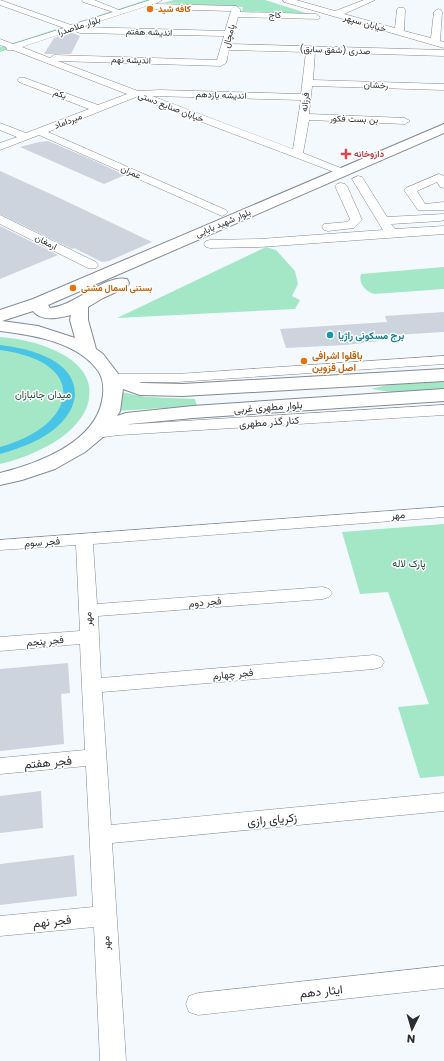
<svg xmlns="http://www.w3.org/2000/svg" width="444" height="1061" viewBox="0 0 444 1061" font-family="Poppins,Vazirmatn,sans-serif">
	<rect width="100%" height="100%" fill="#f4f9fe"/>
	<!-- green -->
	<g fill="#a4e7c6">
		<polygon points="146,0 158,0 0,52 0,47 7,45"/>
		<polygon points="174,0 265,0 309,14 242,11 243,7 163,3"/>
		<polygon points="266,247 276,250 295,271 298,284 292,296 300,300 295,309 117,318"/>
		<path d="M444 267V289L374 294C365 291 358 283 361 274Z"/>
		<path d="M0 337C32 339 97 356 89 399 83 435 31 457 0 464Z"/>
		<polygon points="444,381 444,389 392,392 371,389 392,384"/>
		<polygon points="121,392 146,397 195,399 197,406 116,411"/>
		<polygon points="444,524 444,776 420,778 398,707 429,704 388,592 360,594 342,532"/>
	</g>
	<!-- water -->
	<path fill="#47c4e6" d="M0 345C27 348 76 359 75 395 74 406 68 416 60 424 44 440 21 448 0 454V447C78 426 91 362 0 350Z"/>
	<!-- building -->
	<g fill="#cdd4dd">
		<polygon points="70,32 80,36 71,54 44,54 54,38"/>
		<polygon points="48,141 88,158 125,175 104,184 20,147 39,142"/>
		<polygon points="0,171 53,195 152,242 109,261 102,262 74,248 72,249 0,214"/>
		<polygon points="0,226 58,255 0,279"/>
		<polygon points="444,312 444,332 378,336 380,341 346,345 286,348 280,329 387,322 385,316"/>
		<polygon points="68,663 70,693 61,694 64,744 0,751 0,669"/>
		<polygon points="41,791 43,828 0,833 0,796"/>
		<polygon points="74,855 77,896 0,905 0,864"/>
	</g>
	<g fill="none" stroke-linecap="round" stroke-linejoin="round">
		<defs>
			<g id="minor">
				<path d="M0 0 71 25 113 12 83 2 82 0H94L119 10 150 0H162L155 4 236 6 240 9V12L316 14 320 17 319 19 238 17 231 44 444 50V56L315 52 313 80 444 84V90L312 86 309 114 405 118 410 121 405 124 309 120 303 153 346 170 348 172 346 174 342 175 136 97 48 132 226 210 228 212 226 214 222 216 39 135 0 150V143L17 137 0 130V123L26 133 89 109 19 82 17 80 19 78H25L98 105 127 94 13 50H7L6 47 0 45V39L13 44 64 28 0 5ZM153 4V8L156 9 231 11 225 31 82 27ZM76 29 77 32 80 33 224 36 217 60 54 55 50 58 22 47ZM229 50 306 52 301 94 160 90 138 91 58 61 221 66 226 63ZM152 96 301 100 293 149Z"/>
				<polygon points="283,0 296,0 335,11 364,0 375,0 344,14 395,28 397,10 398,8 404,8 405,10 404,31 431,38 434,12 438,9 441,10 442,12 440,41 444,42 444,48 284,2"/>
				<polygon points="439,174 444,176 444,188 440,187 437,182 417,191 425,204 444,202 444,210 418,210 404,190 406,188"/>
				<polygon points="358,176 362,177 387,217 444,214 444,220 440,221 391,224 395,229 444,226 444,234 260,247 210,248 206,247 204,244 206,241 210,240 260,239 383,230 352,179"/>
				<polygon points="341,183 345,184 347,186 362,220 354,228 328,231 324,230 322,227 324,224 347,222 350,219 335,186 337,184"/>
				<polygon points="0,215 96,262 98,265 96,268 88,268 0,224"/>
				<polygon points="444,356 444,364 177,382 110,382 105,381 103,378 105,375 110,374 177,374"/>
				<polygon points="444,405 444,415 120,435 94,438 89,436 86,433 89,430 120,425"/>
				<polygon points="444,507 444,517 93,544 97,604 323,587 329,589 332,593 329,597 323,599 98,616 101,678 374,655 381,657 384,662 381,667 374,669 102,692 111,825 444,793 444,811 112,843 126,1061 100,1061 94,927 0,936 0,916 93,907 86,766 0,774 0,758 85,750 80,644 0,651 0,637 80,631 76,545 0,550 0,540"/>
				<polygon points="444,966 444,988 198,1015 189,1012 186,1004 189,996 198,993"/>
			</g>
			<path id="major" d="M444 124V133L48 305 50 308C75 306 105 274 127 279L129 283 127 287 103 298 88 307V320L96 349 103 354 119 375 142 383 183 384 444 369V381L183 396 140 395 123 389 120 411 117 416 126 413 193 406 444 389V401L193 418 130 424 103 437 85 452 55 469 22 480 0 485V473C37 464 94 443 102 401 104 392 104 381 99 372 79 342 33 335 0 331V310L33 299ZM33 311C42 322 58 318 71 315L70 320 75 338 38 326 2 321Z"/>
		</defs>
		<!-- minor casing -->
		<use href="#minor" stroke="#838a92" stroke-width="1"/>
		<!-- major casing -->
		<use href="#major" stroke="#838a92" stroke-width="2"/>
		<!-- minor -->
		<use href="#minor" fill="#fff" fill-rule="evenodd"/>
		<!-- major -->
		<use href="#major" fill="#fff" fill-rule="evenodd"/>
	</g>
	<!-- markers -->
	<g fill="#e8710a" stroke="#fff" stroke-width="1.5">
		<circle cx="150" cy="9" r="4"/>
		<circle cx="73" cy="288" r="4"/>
		<circle cx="304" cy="361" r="4"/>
	</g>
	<path fill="#e0444e" stroke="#fff" stroke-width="1.5" d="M344 148h4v4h4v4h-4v4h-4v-4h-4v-4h4z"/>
	<circle fill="#0f9aa8" stroke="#fff" stroke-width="1.5" cx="330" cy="335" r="4"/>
	<g text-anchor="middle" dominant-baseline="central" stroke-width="3" stroke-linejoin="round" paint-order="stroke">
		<!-- far-food labels -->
		<g font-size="9" font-weight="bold" fill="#c56008" stroke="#fff" text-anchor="start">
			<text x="158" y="9">کافه شید</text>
			<text x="81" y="288">بستنی اسمال مشتی</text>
		</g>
		<!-- far-street labels -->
		<g font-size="9" fill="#2b2d31" stroke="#fff">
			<text transform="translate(275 15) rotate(2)">کاج</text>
			<text transform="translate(365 23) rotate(16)">خیابان سپهر</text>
			<text transform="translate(79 26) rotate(-18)">بلوار ملاصدرا</text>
			<text transform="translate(149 32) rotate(2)">اندیشه هفتم</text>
			<text transform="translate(229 36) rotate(-75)">پامچال</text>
			<text transform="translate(335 50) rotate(2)">صدری (شفق سابق)</text>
			<text transform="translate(131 60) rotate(2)">اندیشه نهم</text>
			<text transform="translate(376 85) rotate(2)">رخشان</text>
			<text transform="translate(60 94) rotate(20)">یکم</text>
			<text transform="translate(221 95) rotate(2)">اندیشه یازدهم</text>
			<text transform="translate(305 102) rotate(-84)">فرزانه</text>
			<text transform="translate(171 107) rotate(21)">خیابان صنایع دستی</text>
			<text transform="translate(354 119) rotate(2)">بن بست فكور</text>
			<text transform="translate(68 121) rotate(-21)">میرداماد</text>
			<text transform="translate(131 172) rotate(24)">عمران</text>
			<text transform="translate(223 223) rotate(-23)">بلوار شهید بابایی</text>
			<text transform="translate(46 242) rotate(27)">ارمغان</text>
		</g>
		<!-- far-health labels -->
		<g font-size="9" font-weight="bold" fill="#be3a42" stroke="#fff" text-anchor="start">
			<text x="354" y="154">داروخانه</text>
		</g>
		<!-- culture labels -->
		<g font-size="10" font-weight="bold" fill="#0d838f" stroke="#fff" text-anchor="start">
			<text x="338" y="335">برج مسکونی راژیا</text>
		</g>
		<!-- food labels -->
		<g font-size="10" font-weight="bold" fill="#c56008" stroke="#fff" text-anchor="start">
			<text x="312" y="355">باقلوا اشرافی<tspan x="312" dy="12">اصل قزوین</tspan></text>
		</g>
		<!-- park labels -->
		<g font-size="10" fill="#1a4533" stroke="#fff">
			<text x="43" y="394">میدان جانبازان</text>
			<text x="409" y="563">پارک لاله</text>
		</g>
		<!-- street labels -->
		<g font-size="10" fill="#2b2d31" stroke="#fff">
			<text transform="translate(268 407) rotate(-4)">بلوار مطهری غربی</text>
			<text transform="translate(269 422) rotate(-4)">کنار گذر مطهری</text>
			<text transform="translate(398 515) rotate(-4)">مهر</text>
			<text transform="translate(42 542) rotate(-4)">فجر سوم</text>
			<text transform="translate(205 602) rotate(-5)">فجر دوم</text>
			<text transform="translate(88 619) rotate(-93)">مهر</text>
			<text transform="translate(45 641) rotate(-5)">فجر پنجم</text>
			<text transform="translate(233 674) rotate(-5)">فجر چهارم</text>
			<text transform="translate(106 943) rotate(-93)">مهر</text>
		</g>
		<!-- near-street labels -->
		<g font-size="12" fill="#2b2d31" stroke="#fff">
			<text transform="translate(48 762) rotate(-5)">فجر هفتم</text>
			<text transform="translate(272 819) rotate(-5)">زکریای رازی</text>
			<text transform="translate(52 921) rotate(-6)">فجر نهم</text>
			<text transform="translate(321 991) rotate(-6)">ایثار دهم</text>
		</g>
	</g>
	<!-- north arrow -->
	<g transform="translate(412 1029) rotate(185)" stroke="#ffffff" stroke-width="3" paint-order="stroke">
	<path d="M0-3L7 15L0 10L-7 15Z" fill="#2b2d31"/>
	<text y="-6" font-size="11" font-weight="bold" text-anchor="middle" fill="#2b2d31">N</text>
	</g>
</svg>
